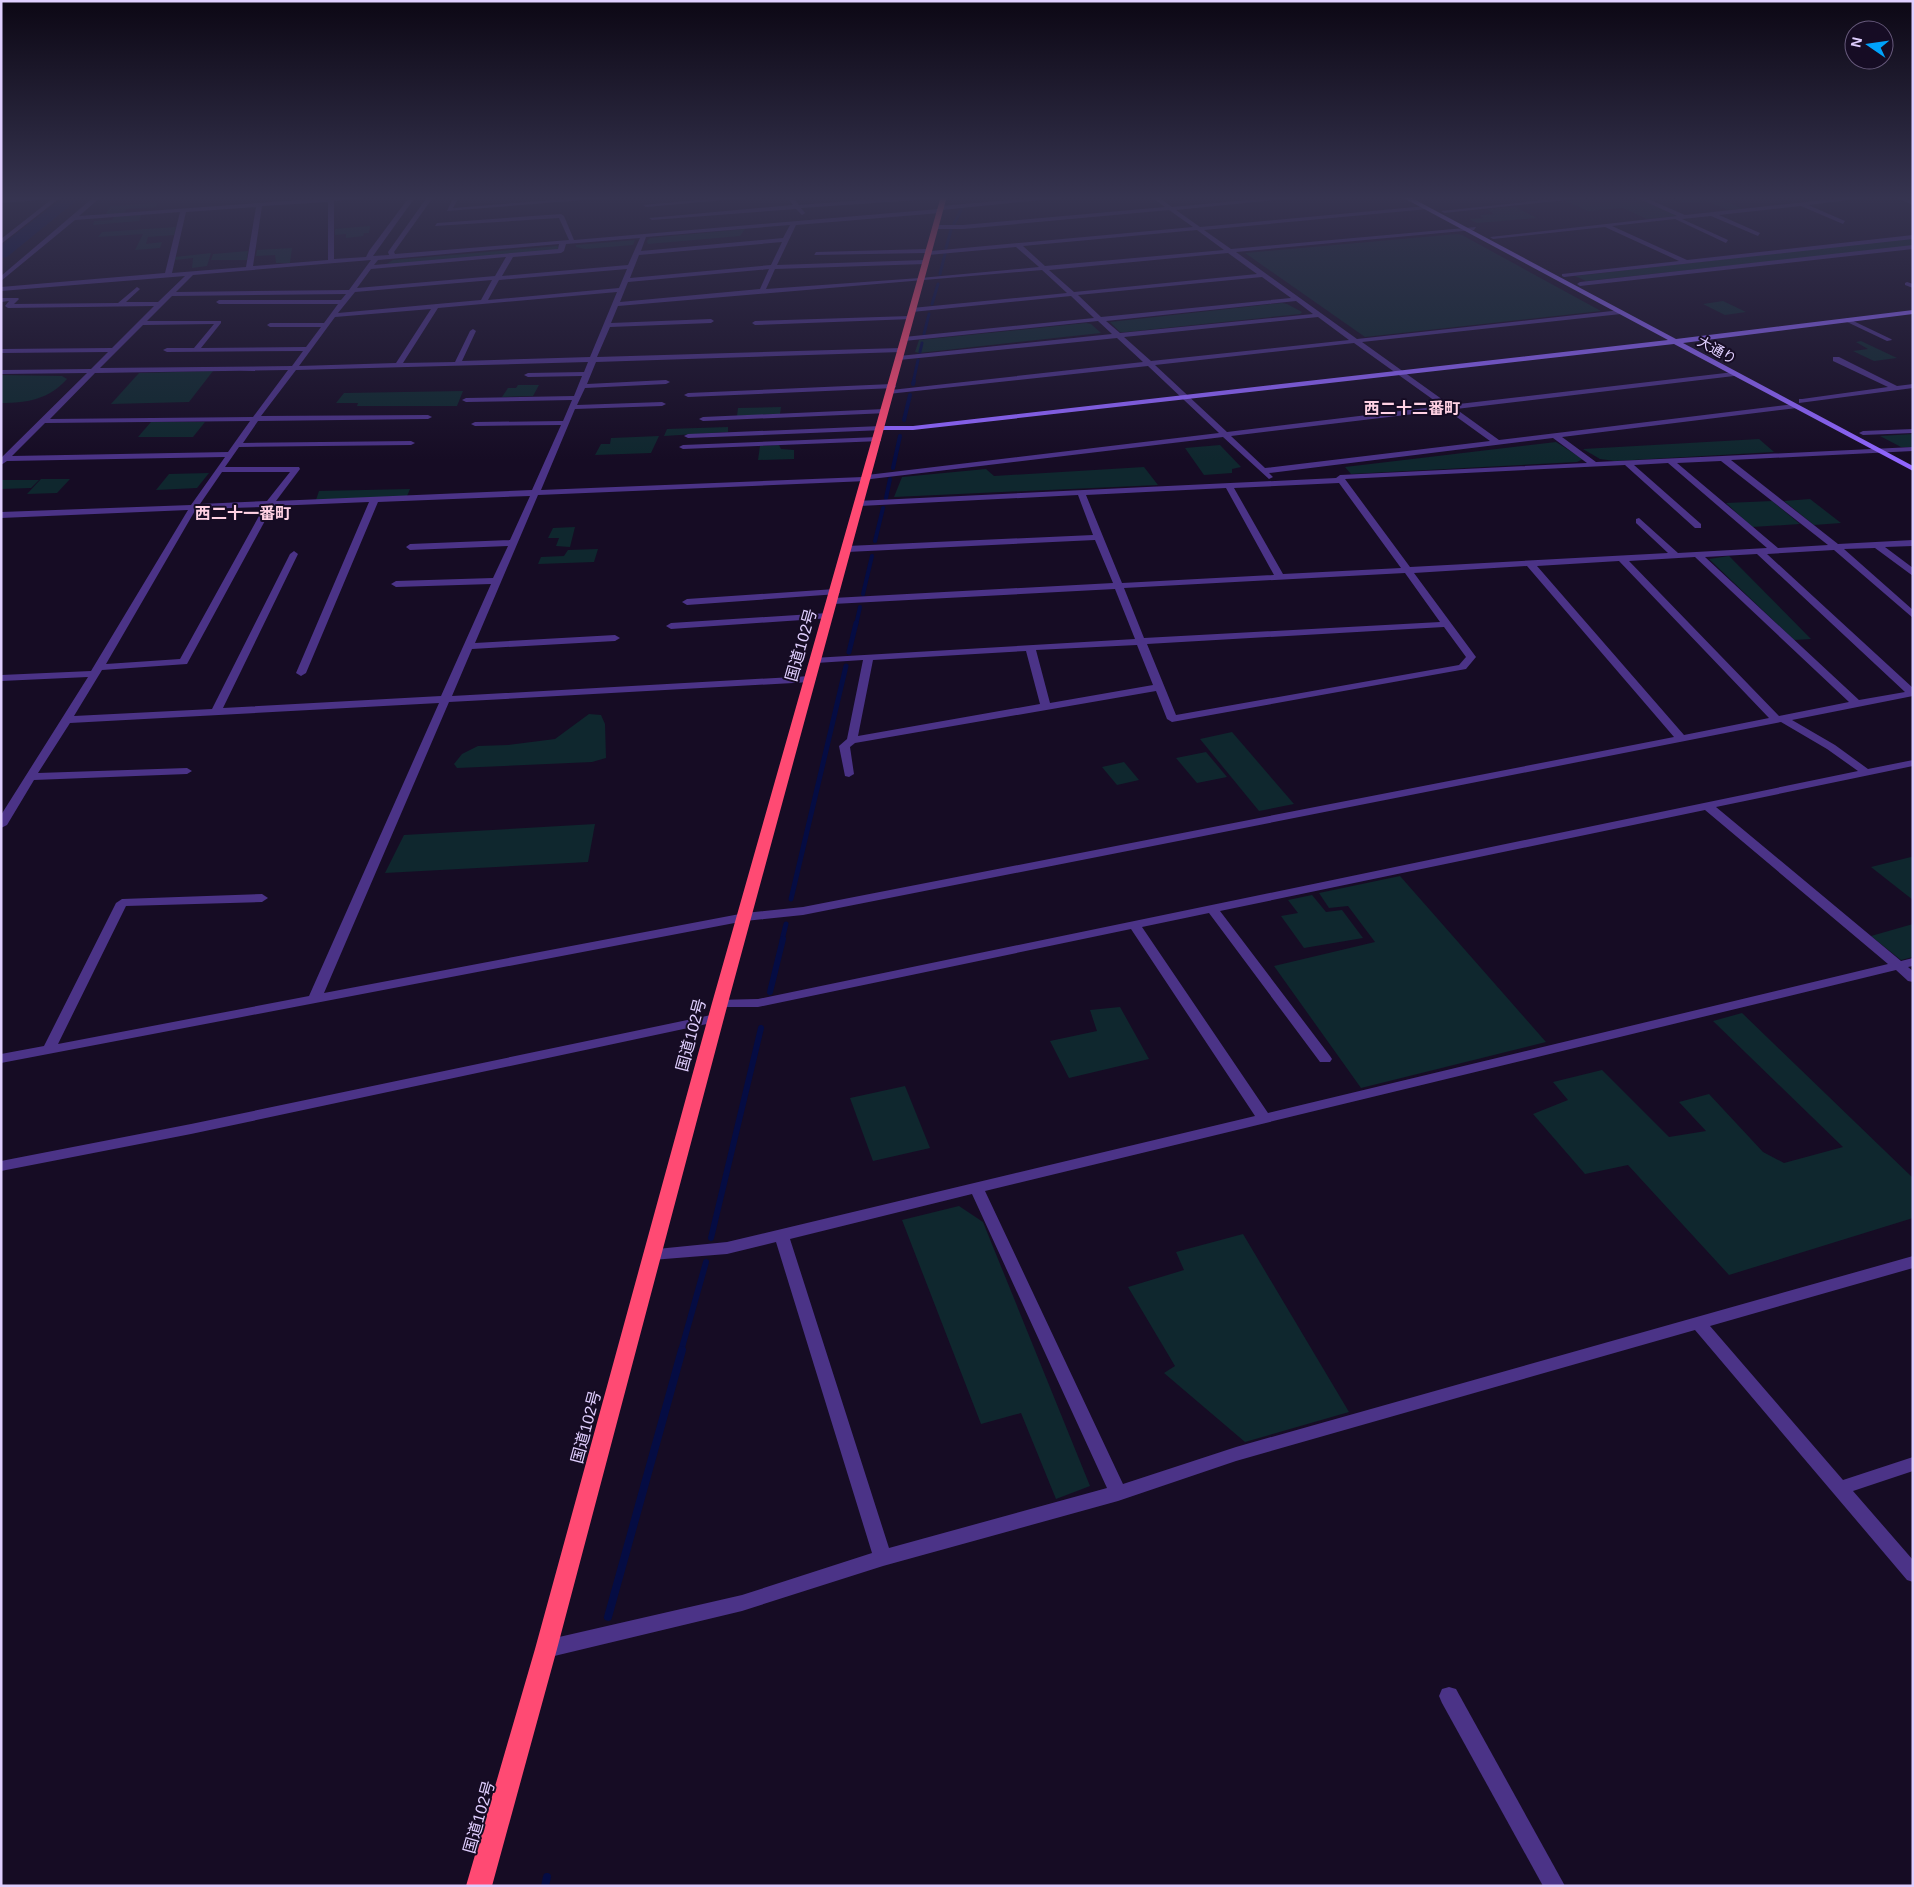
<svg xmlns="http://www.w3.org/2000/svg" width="1914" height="1887" viewBox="0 0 1914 1887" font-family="Arial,'Noto Sans JP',sans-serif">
	<rect width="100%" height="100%" fill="#160c24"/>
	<!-- green -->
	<g fill="#0f272e">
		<polygon points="1613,196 1624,201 1641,200 1678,216 1647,219 1623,208 1588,211 1566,201"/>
		<polygon points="1670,196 1714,196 1743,209 1728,210 1706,201 1684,203"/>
		<polygon points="158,203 156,207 126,209 123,214 105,215 111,206"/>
		<polygon points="1515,207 1537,218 1477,223 1469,219 1483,218 1480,215 1494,214 1487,209"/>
		<polygon points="141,215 139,221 93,225 94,221 112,220 114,217"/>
		<polygon points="370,226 369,233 364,233 363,236 346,238 346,234 335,235 335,229"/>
		<polygon points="176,227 174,235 148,237 146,244 162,242 160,248 135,250 143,234 98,237 102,232"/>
		<polygon points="745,229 740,236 648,244 647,241 650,238"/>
		<polygon points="1457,234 1462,235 1601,311 1365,337 1245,253"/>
		<polygon points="1913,238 1913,246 1586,281 1575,276"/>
		<polygon points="635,240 633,245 585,249 576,247 576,245"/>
		<polygon points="557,246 559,248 555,251 385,265 393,260"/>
		<polygon points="292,248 290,263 276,263 275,255 256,256 257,250"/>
		<polygon points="248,251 247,260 211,260 213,254"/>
		<polygon points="211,253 207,266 192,268 193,258 175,260 175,257"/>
		<polygon points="1723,301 1746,312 1725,315 1703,304"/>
		<polygon points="1282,303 1287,304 1302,312 1300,314 1126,332 1120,332 1110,322"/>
		<polygon points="1086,323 1091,324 1101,333 919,353 915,352 919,340"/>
		<polygon points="1861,341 1897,358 1874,361 1853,351 1868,349 1856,342"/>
		<polygon points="213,371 189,402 111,404 139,373"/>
		<path d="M1 375 62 376 67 379C49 399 28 403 1 403Z"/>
		<polygon points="518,385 539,385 533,396 502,397 508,388 516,388"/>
		<polygon points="463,391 457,406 357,406 358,403 336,403 344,393"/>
		<polygon points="781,407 780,414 737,416 738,408"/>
		<polygon points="151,422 205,422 193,437 138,437"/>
		<polygon points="728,427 728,432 664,436 667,429"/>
		<polygon points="1913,434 1913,447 1901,447 1880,436"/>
		<polygon points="659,436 651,453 595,455 601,444 610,444 611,438"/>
		<polygon points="1759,439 1774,452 1615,461 1600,459 1583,449"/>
		<polygon points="1556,442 1583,459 1577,462 1351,474 1345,467"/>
		<polygon points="779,445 781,449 794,450 794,459 758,460 760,446"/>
		<polygon points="1220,445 1241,467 1232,469 1232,473 1204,475 1185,448"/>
		<polygon points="1144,467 1158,485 894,497 902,477 986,469 994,476"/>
		<polygon points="209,473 197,488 156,490 169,474"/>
		<polygon points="41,479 70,479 57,493 27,494"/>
		<polygon points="1,480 39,480 31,488 1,489"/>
		<polygon points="410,489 407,496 316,500 319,491"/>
		<polygon points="1810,499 1841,523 1814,525 1784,501"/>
		<polygon points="1772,501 1800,524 1752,527 1726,503"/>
		<polygon points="575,527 570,547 556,546 559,538 548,538 553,528"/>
		<polygon points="598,549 594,562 538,564 541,557 564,556 568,550"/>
		<polygon points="1729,556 1811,639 1794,640 1709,559"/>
		<polygon points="589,714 601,715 605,724 606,758 592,762 457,768 454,764 462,754 478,746 508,745 555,739"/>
		<polygon points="1232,732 1294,804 1259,811 1200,739"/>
		<polygon points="1206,752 1227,777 1197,783 1176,758"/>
		<polygon points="1124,762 1139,780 1117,785 1102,767"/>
		<polygon points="595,824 588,862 385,873 404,835"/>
		<polygon points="1911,857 1913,858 1913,900 1871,867"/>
		<polygon points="1400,876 1546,1042 1361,1088 1274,966 1375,942 1348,906 1329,908 1319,893"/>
		<polygon points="1312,895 1326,912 1342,910 1363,938 1304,948 1281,916 1298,913 1288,900"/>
		<polygon points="1913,924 1913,957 1901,960 1871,936"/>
		<polygon points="1120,1007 1149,1059 1069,1078 1050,1041 1097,1031 1090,1010"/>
		<polygon points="1742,1013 1913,1178 1913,1218 1729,1275 1628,1165 1585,1174 1533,1114 1568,1100 1553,1082 1602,1070 1669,1137 1706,1131 1679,1102 1709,1094 1763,1152 1784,1163 1843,1147 1713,1021"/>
		<polygon points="905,1086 930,1148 873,1161 850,1098"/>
		<polygon points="959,1206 983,1222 1090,1486 1056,1499 1021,1413 981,1424 902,1220"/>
		<polygon points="1243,1234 1349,1412 1245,1442 1164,1373 1175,1366 1128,1287 1184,1270 1176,1252"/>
	</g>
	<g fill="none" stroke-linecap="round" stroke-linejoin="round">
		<!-- stream-far4 -->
		<g stroke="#050c43" stroke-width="3">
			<polyline points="954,224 962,208"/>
			<polyline points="946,248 951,230"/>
			<polyline points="940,274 945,254"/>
			<polyline points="932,304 938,284"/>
			<polyline points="924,334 929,314"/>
			<polyline points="920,352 922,343"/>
			<polyline points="913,383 918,360"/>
		</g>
		<!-- stream-far3 -->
		<g stroke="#050c43" stroke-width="4">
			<polyline points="913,384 914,381"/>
			<polyline points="904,420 910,395"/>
			<polyline points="893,468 900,436"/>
			<polyline points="886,498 890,479"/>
			<polyline points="875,541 883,508"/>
			<polyline points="863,594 872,556"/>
			<polyline points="856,625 860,607"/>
		</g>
		<!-- stream-far2 -->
		<g stroke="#050c43" stroke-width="5">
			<polyline points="849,652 856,623"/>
			<polyline points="791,899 846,666"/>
			<polyline points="782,940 786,924"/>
		</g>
		<!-- stream-far1 -->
		<g stroke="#050c43" stroke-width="6">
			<polyline points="770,992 783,939"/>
			<polyline points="711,1238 761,1028"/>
			<polyline points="681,1351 706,1262"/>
		</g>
		<!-- stream -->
		<g stroke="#050c43" stroke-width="8">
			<polyline points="608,1617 682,1350"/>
			<polyline points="545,1886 547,1877"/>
		</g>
		<!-- river -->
		<polygon fill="#050c43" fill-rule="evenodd" points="65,196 82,196 7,257 1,258 1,245"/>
		<!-- street -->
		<g fill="#4b3387" fill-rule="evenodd">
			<polygon points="45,196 61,197 1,244 1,239 52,199 1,203 1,199"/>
			<path d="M95 196H102L79 216 355 196H385L334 201V259L366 257 369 251 410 196H416L373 256 389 255 388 252 428 196H434L394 252 395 254 569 240 559 218 435 226 437 223 561 214 564 216 574 240 939 209 938 208 941 206 1056 196H1081L942 210 943 211 940 213 796 225 777 265 925 260 928 262 925 264 775 269 766 289 920 278 1039 267 1016 247 928 255 925 253 814 255 816 252 928 249 931 251 1193 227 1169 210 963 229H935L932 227 935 225H963L1165 207 1150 196H1157L1172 207 1290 196H1315L1176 210 1200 227 1426 206 1428 209 1204 230 1231 249 1476 227 1474 230 1236 252 1357 339 1621 310 1624 312 1621 314 1362 342 1450 405 1734 372 1738 374 1734 376 1456 409 1499 440 1794 404H1797V408L1562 437 1596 462 1913 447V451L1731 460 1838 544 1913 540V546L1885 547 1913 568V576L1875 548 1844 549 1913 610V618L1834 550 1767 554 1913 688V696L1792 720 1835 745 1868 769 1913 760V766L1716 807 1901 961 1913 958V966L1908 967 1913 971V982L1908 981 1896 970 985 1191 1123 1484 1236 1447 1913 1256V1268L1710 1326 1843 1480 1913 1457V1471L1853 1491 1913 1560V1582L1907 1580 1695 1330 1236 1461 1118 1501 883 1566 742 1611 546 1658 539 1655 537 1649 539 1643 546 1640 742 1595 872 1553 776 1242 727 1254 652 1260 647 1258 644 1254 647 1250 727 1242 1255 1116 1131 929 758 1007H720L713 1003 715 1000 758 999 1858 771 1827 749 1781 722 803 915 745 921 1 1063V1054L44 1046 116 903 122 899 262 894 268 898 262 902 126 906 58 1044 309 996 439 703 70 723 38 773 187 768 192 771 187 774 34 780 7 825 1 828V815L88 677 1 681V675L91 671 188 510 1 518V512L191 505 225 457 7 461 1 465V458L87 373 1 374V370L91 369 108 352 1 353V349L112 348 154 306 8 308 5 306 9 301 1 302V298H18L19 299 14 304 118 303 137 287 140 289 139 290 126 302H158L185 276 1 291V287L165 273 180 212 75 220 1 281V276ZM328 202V260L253 266 262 206ZM256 207 246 267 172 273 186 212ZM790 225 783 238 641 251 646 237ZM1197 230 1224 250 1045 266 1023 246ZM640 238 628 265 502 276 513 257 561 253 564 251 566 244ZM782 242 771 265 630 278 639 255ZM559 244 558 249 374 265 378 260ZM1228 253 1257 274 1074 292 1049 270ZM506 257 495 276 357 288 371 269ZM371 260 349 290 176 292 193 275ZM627 269 619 288 488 300 499 280ZM769 269 760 289 620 302 628 282ZM1042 270 1067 293 912 308 909 310 912 312 1071 296 1094 318 904 337 901 339 904 341 1098 321 1112 334 899 356 895 358 899 360 1117 338 1143 362 891 390 887 392 888 394 1148 366 1219 433 867 475 863 477 541 490 575 409 662 406 666 404 662 402 577 405 585 388 666 384 670 382 666 380 587 384 596 362 901 352 905 350 901 348 597 357 610 327 711 323 714 321 711 319 611 323 618 306ZM1262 277 1291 298 1101 317 1078 295ZM492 280 481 300 338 313 355 292ZM617 292 590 357 462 361 476 331 473 329 470 331 455 362 403 363 438 308ZM346 294 341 300H219L216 302 219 304H338L324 323H270L267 325 270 327H321L306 347 201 348 221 323V321H147L172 296ZM1296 301 1313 314 1120 333 1106 321ZM431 309 396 363 299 366 335 317ZM1318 317 1349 340 1151 361 1124 337ZM214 324 194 348H167L163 350 167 352 303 351 292 366 100 368 143 325ZM1354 343 1442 406 1227 432 1155 365ZM588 362 584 372 528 373 524 375 528 377 582 376 574 396 466 398 462 400 466 402 572 400 563 421 475 422 471 424 475 426 561 425 532 490 276 501 300 469 299 467H225L239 447 411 445 415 443 411 441 243 443 258 421 428 419 432 417 428 415 261 416 296 370ZM288 370 253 417 50 419 95 373ZM1447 410 1490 441 1265 468 1231 436ZM250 421 228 452 12 456 45 423ZM1223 437 1269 479 1273 477 1269 473 1553 438 1587 463 1340 475 1336 478 857 501V505L860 506 1078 495 1093 535 847 546 843 549 847 552 1095 540 1113 583 833 598 828 601 833 604 1115 589 1135 639 813 658 811 660 816 663 863 660 847 739 839 746 845 776 849 777 854 774 850 747 855 743 1156 691 1167 719 1172 722 1466 669 1476 657 1414 573 1527 566 1674 737 803 907 745 913 324 993 449 702 811 682 816 679 811 676 452 696 472 649 615 641 620 638 615 635 475 643 538 495 867 481 871 479ZM1721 461 1828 545 1778 548 1677 463ZM1668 463 1767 548 1678 553 1639 518 1636 519V523L1668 553 1410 567 1345 479 1625 465 1695 528H1701V524L1634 465ZM222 472H290L267 501 200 504ZM1339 483 1401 568 1283 574 1234 488ZM1226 488 1274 575 1122 583 1086 495ZM530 496 510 540 410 544 406 547 410 550 508 546 493 578 396 581 391 584 396 587 491 584 441 696 223 708 298 554 294 551 290 554 212 709 74 716 102 670 187 664 273 506 369 502 296 673 301 676 306 673 378 502ZM264 507 180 659 106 664 196 509ZM1757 554 1905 692 1859 700 1705 557ZM1695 557 1849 702 1779 716 1629 561ZM1619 561 1769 718 1684 735 1537 566ZM1405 573 1440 622 1144 638 1124 588ZM1444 627 1466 657 1459 665 1176 715 1147 644ZM1137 645 1153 685 1050 703 1036 650ZM1026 651 1040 704 858 736 873 660ZM1705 810 1888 964 1268 1113 1142 927 1209 913 1320 1062H1330L1332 1059 1330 1056 1220 911ZM972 1194 1107 1488 889 1548 790 1239Z"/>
			<polygon points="454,196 460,196 453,208 603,196 609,196 609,198 447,211"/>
			<polygon points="740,196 769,196 646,207 643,205"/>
			<polygon points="786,196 792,196 799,205 914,196 943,196 947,198 801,208 805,213 802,215 796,209 652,220 649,218 793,205"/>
			<polygon points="1581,196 1604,196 1444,213 1441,211"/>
			<polygon points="1633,196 1641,196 1685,215 1861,196 1882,196 1808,205 1845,221 1843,224 1801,206 1719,215 1760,233 1758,236 1711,216 1682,219 1728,240 1726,243 1675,219 1612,226 1687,260 1913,235 1913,239 1564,277 1562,276 1562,274 1679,261 1605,227 1493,239 1490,237 1677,216"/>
			<polygon points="1892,196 1901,196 1913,201 1913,205"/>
			<polygon points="1913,245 1913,249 1580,286 1577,284 1580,282"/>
			<polygon points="1907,282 1913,284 1913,288 1905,285 1905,283"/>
			<polygon points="910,316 912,317 912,319 755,325 752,323 755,321"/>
			<polygon points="1847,318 1891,339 1892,340 1887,341 1845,321 1844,320"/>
			<polygon points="1833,357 1839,357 1897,386 1913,384 1913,388 1799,403 1799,399 1802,399 1888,387 1833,361"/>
			<polygon points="892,384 896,386 895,388 688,397 684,395 688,393"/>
			<polygon points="885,409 888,409 888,413 703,421 699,419 703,417"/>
			<polygon points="881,426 884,426 884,430 688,438 684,436 688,434"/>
			<polygon points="1913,429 1913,433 1863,435 1859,433 1863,431"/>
			<polygon points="878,437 881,437 881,441 683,449 679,447 683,445"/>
			<polygon points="835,589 840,592 838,594 687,605 682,602 687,599"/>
			<polygon points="828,613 833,616 831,618 671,629 666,626 671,623"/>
			<polygon points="716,1014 723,1018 721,1021 191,1134 1,1171 1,1161 191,1124"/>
			<polygon points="1449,1687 1456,1689 1565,1886 1543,1886 1442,1703 1439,1696 1442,1689"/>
		</g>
		<!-- secondary -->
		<polygon fill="#9066ff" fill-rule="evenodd" points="1400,196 1408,196 1676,339 1913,310 1913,314 1683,343 1913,466 1913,471 1674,344 913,430 881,430 877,428 881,426 913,426 1668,340"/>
		<!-- highway -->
		<polygon fill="#ff4a73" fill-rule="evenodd" points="941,196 947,196 728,1003 557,1649 492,1886 466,1886 535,1649 712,1003"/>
	</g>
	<!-- sky -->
	<linearGradient id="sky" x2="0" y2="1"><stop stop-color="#0c0714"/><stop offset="0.43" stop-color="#363450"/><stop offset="1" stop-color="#363450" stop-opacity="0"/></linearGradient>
	<rect width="1914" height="460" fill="url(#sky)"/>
	<g text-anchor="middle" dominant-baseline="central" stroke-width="4" stroke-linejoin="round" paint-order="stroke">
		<!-- far-street labels -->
		<g font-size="14" fill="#e0cfff" stroke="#160c24">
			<text transform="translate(1717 350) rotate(29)">大通り</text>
		</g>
		<!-- far-quarter labels -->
		<g font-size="16" font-weight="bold" fill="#ffd1e3" stroke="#160c24">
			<text x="1412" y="408">西二十二番町</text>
			<text x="243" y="513">西二十一番町</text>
		</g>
		<!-- street labels -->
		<g font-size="16" fill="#e0cfff" stroke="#160c24">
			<text transform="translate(801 645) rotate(-74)">国道102号</text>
			<text transform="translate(691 1035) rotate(-75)">国道102号</text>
			<text transform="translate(586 1427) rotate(-75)">国道102号</text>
			<text transform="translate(479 1817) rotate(-74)">国道102号</text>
		</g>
	</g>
	<!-- border -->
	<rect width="1914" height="1887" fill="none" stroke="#e0cfff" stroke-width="5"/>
	<!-- north arrow -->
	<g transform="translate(1869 45) rotate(283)"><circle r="24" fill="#160c24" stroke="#675a7c"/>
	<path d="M0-4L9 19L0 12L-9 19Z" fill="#00a2fa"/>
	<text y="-8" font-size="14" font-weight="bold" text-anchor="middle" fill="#e0cfff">N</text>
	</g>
</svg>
